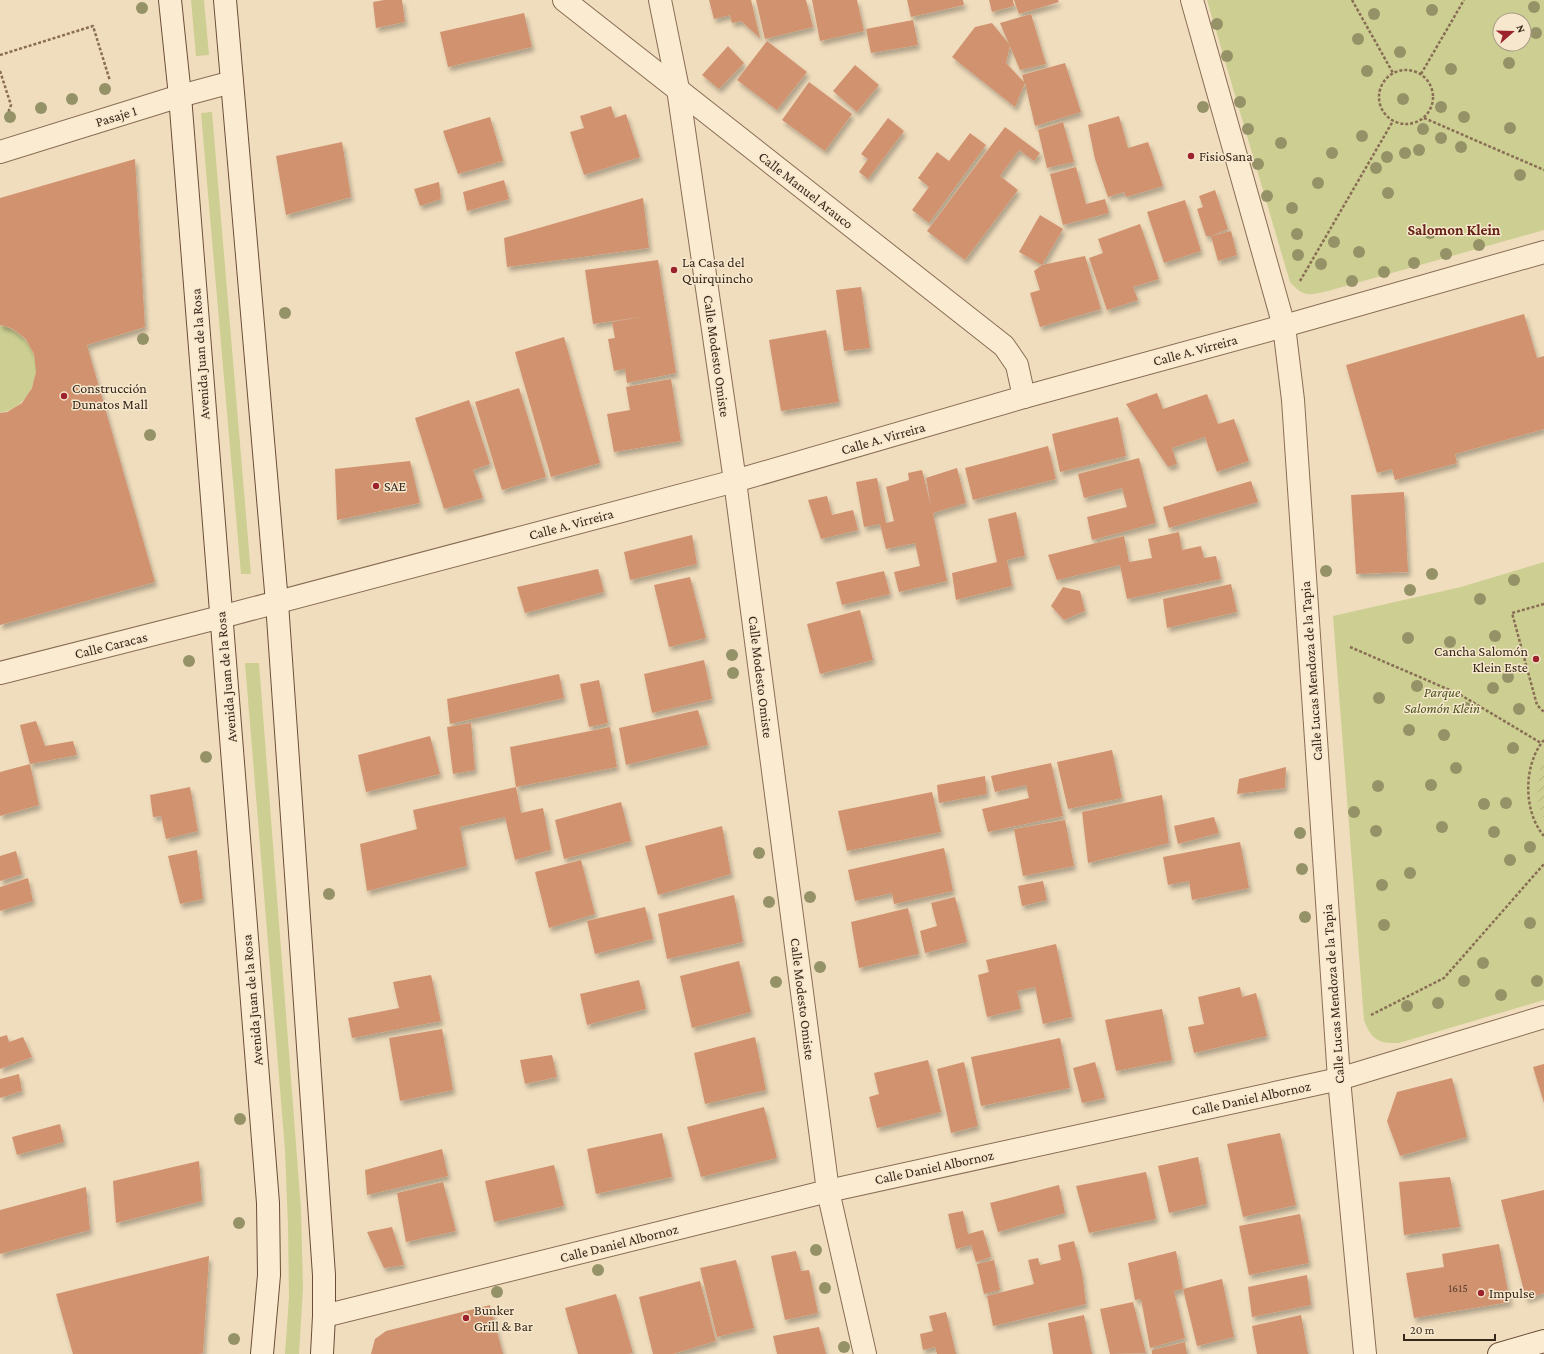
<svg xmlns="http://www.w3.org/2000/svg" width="1544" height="1354" viewBox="0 0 1544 1354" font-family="'Crimson Pro',serif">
	<defs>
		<pattern id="garden-furrows" width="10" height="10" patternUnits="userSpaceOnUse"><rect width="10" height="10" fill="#cccf91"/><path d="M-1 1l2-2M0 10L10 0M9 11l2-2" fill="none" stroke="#b0b27c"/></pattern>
		<filter id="shadow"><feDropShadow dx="2.5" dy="4.5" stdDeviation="2" flood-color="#0004"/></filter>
	</defs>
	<rect width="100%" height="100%" fill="#f0ddbd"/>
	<!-- green -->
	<g fill="#cccf91" fill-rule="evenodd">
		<polygon points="191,0 204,0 209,55 196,56"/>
		<path d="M1207 0H1544V230L1328 291C1309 295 1304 298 1290 282ZM1500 20H1524V44H1500Z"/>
		<polygon points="212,112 251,574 241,574 201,113"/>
		<path d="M0 325C33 334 47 369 26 397 20 405 10 411 0 413Z"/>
		<path d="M1544 562V1000L1399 1043C1378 1044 1371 1039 1364 1020L1333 616 1461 587Z"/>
		<polygon points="245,663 259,663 301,1209 303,1288 299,1354 285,1354 289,1297 288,1226 285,1150"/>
	</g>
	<!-- garden -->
	<path fill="url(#garden-furrows)" d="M1544 758V818C1534 800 1538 780 1542 761Z"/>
	<!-- building -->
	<g fill="#d19270" filter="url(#shadow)">
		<polygon points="384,0 402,0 405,22 376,28 373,2"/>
		<polygon points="709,0 751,0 760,38 741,21 732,23 730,15 714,19"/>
		<polygon points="756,0 806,0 813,27 765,39"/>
		<polygon points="812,0 857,0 864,31 820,41"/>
		<polygon points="907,0 963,0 964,5 911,17"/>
		<polygon points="989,0 1013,0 1014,6 992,12"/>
		<polygon points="1014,0 1058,0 1059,2 1019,14"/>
		<polygon points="524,13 532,47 448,67 440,32"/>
		<polygon points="1031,14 1046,64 1020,70 1010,46 1006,63 1024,82 1022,75 1065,63 1081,112 1035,126 1025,83 1015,107 952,57 975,27 992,23 1009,44 1000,23"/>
		<polygon points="913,20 918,45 871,53 866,29"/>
		<polygon points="767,41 807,72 777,110 737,80"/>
		<polygon points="728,46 744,63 719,89 702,75"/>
		<polygon points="855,65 879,85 857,112 833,91"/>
		<polygon points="809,82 852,114 825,151 782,120"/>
		<polygon points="611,106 615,118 626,114 640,157 584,175 570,132 584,128 580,116"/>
		<polygon points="1119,116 1128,148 1148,142 1163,186 1126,197 1124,192 1108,197 1095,159 1088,125"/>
		<polygon points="490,117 503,161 458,174 443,131"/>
		<polygon points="888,118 904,131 868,179 859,172 868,159 861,154"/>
		<polygon points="1063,122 1074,162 1047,168 1038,130"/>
		<polygon points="1005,127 1040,153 1034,161 1019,150 1000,176 1018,190 965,260 927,231"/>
		<polygon points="970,133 986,145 929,223 912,210 929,187 918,178 937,152 949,161"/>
		<polygon points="342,142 351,197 286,215 276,156"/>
		<polygon points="135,159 145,327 87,345 155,582 0,625 0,413 7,412 22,403 32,388 36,372 34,354 25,338 11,328 0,325 0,198"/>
		<polygon points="1076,167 1086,204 1105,199 1109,213 1063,225 1050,174"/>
		<polygon points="504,180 509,199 467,211 463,192"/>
		<polygon points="439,182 441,199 420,206 414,189"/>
		<polygon points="1215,190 1228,229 1211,236 1206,236 1197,209 1203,207 1199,196"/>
		<polygon points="643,198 649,248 507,267 504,238"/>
		<polygon points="1185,200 1201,251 1164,263 1147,212"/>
		<polygon points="1040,215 1063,229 1042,265 1019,252"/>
		<polygon points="1140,224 1159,279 1133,287 1138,300 1107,310 1089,258 1103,253 1098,239"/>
		<polygon points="1231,231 1237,255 1218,261 1211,236"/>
		<polygon points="1085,256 1101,309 1040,327 1030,293 1040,290 1034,271 1042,265"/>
		<polygon points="658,260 676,373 627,383 625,369 614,371 608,339 615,338 612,322 646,316 593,324 585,270"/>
		<polygon points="861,287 870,348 844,351 836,290"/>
		<polygon points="1524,314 1537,358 1544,356 1544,429 1455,454 1457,463 1395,480 1392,469 1377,473 1346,365"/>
		<polygon points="826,330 839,402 781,411 769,340"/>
		<polygon points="564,337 600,463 551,477 515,352"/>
		<polygon points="671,379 681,441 614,452 607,414 630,410 626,387"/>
		<polygon points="519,388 546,477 502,490 475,402"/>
		<polygon points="1157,393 1163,409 1207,394 1218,424 1234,419 1249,461 1217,472 1205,437 1172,448 1177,464 1168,467 1126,404"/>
		<polygon points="469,400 490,464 473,470 483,498 444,509 415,418"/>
		<polygon points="1118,417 1126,456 1060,472 1052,434"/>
		<polygon points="1048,446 1056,479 973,500 965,468"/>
		<polygon points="1139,458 1156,523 1092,540 1087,517 1127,507 1122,488 1084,498 1078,474"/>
		<polygon points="410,461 420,503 337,520 335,469"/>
		<polygon points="957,468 966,503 933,513 947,581 899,592 894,572 920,566 915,543 886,549 880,524 864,527 856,482 877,478 886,523 894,521 886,487 909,480 908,473 922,470 931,506 926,478"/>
		<polygon points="1251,481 1258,502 1169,528 1163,507"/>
		<polygon points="1404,492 1408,572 1356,574 1351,495"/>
		<polygon points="827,496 832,515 853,510 858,530 821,539 808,500"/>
		<polygon points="1016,512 1025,556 1007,560 1012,586 956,600 952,573 997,562 988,519"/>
		<polygon points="1179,532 1182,550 1201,546 1204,558 1216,556 1221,579 1127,599 1120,565 1057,580 1048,555 1124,536 1129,562 1152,558 1148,539"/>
		<polygon points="692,535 697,564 630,580 624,552"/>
		<polygon points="598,569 604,592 525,613 517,587"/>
		<polygon points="884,571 890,594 842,605 836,582"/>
		<polygon points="690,577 706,638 669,647 654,585"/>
		<polygon points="1231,584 1237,612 1167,628 1163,599"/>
		<polygon points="1063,587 1080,591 1085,611 1064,620 1051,606"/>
		<polygon points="860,610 873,660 820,674 807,624"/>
		<polygon points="704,660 712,699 652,713 644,674"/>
		<polygon points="559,674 564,698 450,724 447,699"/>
		<polygon points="599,680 608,723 589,727 580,684"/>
		<polygon points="698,710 708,745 626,765 619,728"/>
		<polygon points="36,721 45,746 73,741 77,755 30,764 20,725"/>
		<polygon points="471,723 475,770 453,774 447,727"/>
		<polygon points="610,727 617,767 516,787 510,747"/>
		<polygon points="430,736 440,774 366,792 358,755"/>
		<polygon points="1112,750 1122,798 1068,809 1057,762"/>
		<polygon points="1051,763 1063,816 988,832 982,809 1029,798 1026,785 995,792 991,776"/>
		<polygon points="30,764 39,805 0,816 0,772"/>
		<polygon points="1286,767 1285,788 1237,794 1239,779"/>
		<polygon points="985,776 987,794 939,803 937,785"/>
		<polygon points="190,787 198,831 166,839 161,816 153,817 150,795"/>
		<polygon points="516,787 521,813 543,808 551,850 515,860 505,817 460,827 467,866 367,891 360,844 417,829 413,810"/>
		<polygon points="932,792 941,832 847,851 838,811"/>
		<polygon points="1162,795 1169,843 1088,863 1082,812"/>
		<polygon points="621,802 631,841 564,859 555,820"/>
		<polygon points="1214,817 1219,833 1178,844 1174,826"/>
		<polygon points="1065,820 1074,866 1023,876 1014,829"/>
		<polygon points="722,826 731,874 658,895 645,846"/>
		<polygon points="1240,842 1249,888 1192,900 1189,881 1168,885 1163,857"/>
		<polygon points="944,848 953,891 894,904 892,893 855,901 848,870"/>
		<polygon points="197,850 203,899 180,904 168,856"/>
		<polygon points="16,851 22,874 0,881 0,856"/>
		<polygon points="581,860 595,914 549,928 535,872"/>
		<polygon points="28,878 33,901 0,911 0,887"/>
		<polygon points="1043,881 1047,900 1022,906 1018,886"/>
		<polygon points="734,895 743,942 667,959 658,914"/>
		<polygon points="955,897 967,942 925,953 920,931 937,926 931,903"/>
		<polygon points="645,907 653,939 595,954 587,921"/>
		<polygon points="908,908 919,954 859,968 851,922"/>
		<polygon points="1056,944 1072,1017 1043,1024 1035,987 1017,991 1021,1009 987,1017 978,975 989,972 986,960"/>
		<polygon points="739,961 751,1012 692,1028 680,976"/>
		<polygon points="431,975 441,1021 352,1038 348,1018 399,1008 393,982"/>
		<polygon points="639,980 646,1009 587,1025 580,994"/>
		<polygon points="1240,987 1242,997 1256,993 1267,1036 1194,1053 1188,1027 1204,1024 1198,997"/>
		<polygon points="1162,1009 1172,1060 1116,1071 1105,1020"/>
		<polygon points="442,1029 453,1090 400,1101 389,1038"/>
		<polygon points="7,1035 9,1042 23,1037 32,1057 0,1069 0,1037"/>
		<polygon points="755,1037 766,1090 705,1104 694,1053"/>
		<polygon points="1060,1038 1070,1088 981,1106 971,1057"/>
		<polygon points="552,1055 557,1077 525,1084 520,1060"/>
		<polygon points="928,1060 941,1112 877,1128 869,1097 879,1094 874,1073"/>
		<polygon points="964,1062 978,1126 951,1133 937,1069"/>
		<polygon points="1095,1062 1105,1098 1082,1103 1073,1068"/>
		<polygon points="1544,1064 1544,1103 1533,1067"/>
		<polygon points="19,1074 22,1091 0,1098 0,1079"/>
		<polygon points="1452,1078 1467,1137 1400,1156 1387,1121 1397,1092"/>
		<polygon points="764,1107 777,1158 701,1177 687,1127"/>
		<polygon points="60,1124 64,1142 17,1155 12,1137"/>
		<polygon points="662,1133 672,1177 596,1194 587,1149"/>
		<polygon points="1280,1133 1296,1205 1243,1217 1227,1144"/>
		<polygon points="442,1149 448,1176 367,1195 365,1170"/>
		<polygon points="1198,1157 1207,1204 1169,1213 1158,1166"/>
		<polygon points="199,1161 202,1201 116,1223 113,1181"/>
		<polygon points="554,1165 564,1206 494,1222 485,1181"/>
		<polygon points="1146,1172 1156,1219 1089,1233 1076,1186"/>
		<polygon points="1450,1177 1460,1227 1404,1235 1399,1182"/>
		<polygon points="443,1182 456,1231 406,1242 397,1193"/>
		<polygon points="1059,1185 1065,1213 998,1232 990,1203"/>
		<polygon points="86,1187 90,1230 0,1254 0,1210"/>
		<polygon points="1544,1190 1544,1293 1526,1299 1501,1200"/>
		<polygon points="963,1211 968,1234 983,1230 991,1257 976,1262 971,1245 956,1249 948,1214"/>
		<polygon points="1300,1214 1309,1263 1249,1275 1239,1226"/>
		<polygon points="392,1227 404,1265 384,1268 367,1232"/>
		<polygon points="1074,1241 1082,1273 1086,1304 993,1326 987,1296 1034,1284 1028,1260 1038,1258 1040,1265 1061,1260 1058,1245"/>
		<polygon points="1499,1244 1510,1302 1414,1318 1406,1273 1444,1267 1442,1254"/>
		<polygon points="796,1251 801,1271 809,1270 818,1313 785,1320 771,1256"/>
		<polygon points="1176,1251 1183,1289 1222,1279 1234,1337 1197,1346 1183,1289 1174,1291 1185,1338 1150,1348 1141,1299 1135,1300 1128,1263"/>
		<polygon points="209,1256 203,1353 199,1354 73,1354 56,1294"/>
		<polygon points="736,1260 754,1328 717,1337 700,1268"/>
		<polygon points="994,1260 1000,1290 984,1294 977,1264"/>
		<polygon points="1307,1275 1311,1305 1252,1317 1248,1287"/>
		<polygon points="700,1281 716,1341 673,1354 653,1354 639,1297"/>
		<polygon points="616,1294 633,1353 628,1354 578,1354 565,1308"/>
		<polygon points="1133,1302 1146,1353 1110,1354 1100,1309"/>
		<polygon points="490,1305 503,1354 371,1354 375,1339 386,1331"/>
		<polygon points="946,1312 956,1354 937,1354 935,1347 923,1350 920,1334 933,1331 929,1316"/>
		<polygon points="1084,1315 1092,1354 1053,1354 1048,1323"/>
		<polygon points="1301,1315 1308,1354 1257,1354 1252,1326"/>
		<polygon points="819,1327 826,1354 777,1354 773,1336"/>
		<polygon points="1185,1342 1187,1354 1152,1354 1152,1350"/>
	</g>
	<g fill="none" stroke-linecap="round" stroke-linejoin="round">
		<defs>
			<g id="street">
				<polyline points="564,0 1004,346 1017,365 1024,397"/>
				<polyline points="660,0 678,89 735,481 828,1191 865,1354"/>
				<polyline points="1192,0 1284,326 1293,400 1339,1079 1365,1354"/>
				<polyline points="0,152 180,96 232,82"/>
				<polyline points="0,673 221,617 735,481 1024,397 1284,326 1544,252"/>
				<polyline points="324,1316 828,1191 1339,1079 1544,1017"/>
			</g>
			<g id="secondary">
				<polyline points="170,0 180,96 268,1203 269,1275 262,1354"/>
				<polyline points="225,0 277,603 324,1275 324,1316 322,1354"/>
				<polyline points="1499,1354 1544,1341"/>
			</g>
		</defs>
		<!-- street casing -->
		<use href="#street" stroke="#896d55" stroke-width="24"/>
		<!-- secondary casing -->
		<use href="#secondary" stroke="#6b4e39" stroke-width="24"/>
		<!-- path -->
		<g stroke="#896d55" stroke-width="2.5" stroke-dasharray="3 2" stroke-linecap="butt">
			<polyline points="1352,0 1393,73"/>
			<polyline points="0,55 93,26 110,81"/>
			<circle cx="1406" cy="97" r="27"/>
			<polyline points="0,71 11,105 8,113"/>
			<polyline points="1421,74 1464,0"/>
			<polyline points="1424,118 1544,170"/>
			<polyline points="1300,281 1393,121"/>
			<polyline points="1544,604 1512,613 1537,705 1544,712"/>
			<polyline points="1350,647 1459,694 1541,743"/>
			<path d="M1544 740C1523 764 1523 812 1544 836"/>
			<polyline points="1371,1015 1444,978 1544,864"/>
		</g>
		<!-- street -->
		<use href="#street" stroke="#fbebd1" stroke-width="22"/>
		<!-- secondary -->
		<use href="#secondary" stroke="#fbebd1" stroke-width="22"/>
	</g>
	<!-- trees -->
	<g fill="#969267">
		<circle cx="1534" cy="7" r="6"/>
		<circle cx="142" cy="8" r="6"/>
		<circle cx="1432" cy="10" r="6"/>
		<circle cx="1374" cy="14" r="6"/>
		<circle cx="1217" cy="24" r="6"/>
		<circle cx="1536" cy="33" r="6"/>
		<circle cx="1358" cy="39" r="6"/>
		<circle cx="1400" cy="52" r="6"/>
		<circle cx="1227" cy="56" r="6"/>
		<circle cx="1509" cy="63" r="6"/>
		<circle cx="1451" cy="69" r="6"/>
		<circle cx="1367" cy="71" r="6"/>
		<circle cx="105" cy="89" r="6"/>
		<circle cx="72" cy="99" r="6"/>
		<circle cx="1403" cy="99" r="6"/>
		<circle cx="1240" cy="102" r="6"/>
		<circle cx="1203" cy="107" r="6"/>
		<circle cx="1441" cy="107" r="6"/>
		<circle cx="41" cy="108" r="6"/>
		<circle cx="10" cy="117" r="6"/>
		<circle cx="1464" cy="117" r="6"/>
		<circle cx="1510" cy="128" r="6"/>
		<circle cx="1248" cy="129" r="6"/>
		<circle cx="1423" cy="129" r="6"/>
		<circle cx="1362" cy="136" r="6"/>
		<circle cx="1441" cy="138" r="6"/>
		<circle cx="1281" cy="143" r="6"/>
		<circle cx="1461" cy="147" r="6"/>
		<circle cx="1419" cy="150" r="6"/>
		<circle cx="1332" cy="153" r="6"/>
		<circle cx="1405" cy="153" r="6"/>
		<circle cx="1387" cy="157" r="6"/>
		<circle cx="1258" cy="164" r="6"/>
		<circle cx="1376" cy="168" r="6"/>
		<circle cx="1520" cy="175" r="6"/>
		<circle cx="1318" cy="183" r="6"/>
		<circle cx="1388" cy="193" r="6"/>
		<circle cx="1267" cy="196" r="6"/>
		<circle cx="1292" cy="208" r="6"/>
		<circle cx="1430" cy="233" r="6"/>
		<circle cx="1297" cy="234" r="6"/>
		<circle cx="1334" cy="242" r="6"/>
		<circle cx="1479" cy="245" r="6"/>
		<circle cx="1359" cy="252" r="6"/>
		<circle cx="1446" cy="254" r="6"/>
		<circle cx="1298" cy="255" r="6"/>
		<circle cx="1414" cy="263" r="6"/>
		<circle cx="1321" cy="264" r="6"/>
		<circle cx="1384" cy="272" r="6"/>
		<circle cx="1352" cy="281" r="6"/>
		<circle cx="285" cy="313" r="6"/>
		<circle cx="143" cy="339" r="6"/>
		<circle cx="150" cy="435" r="6"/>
		<circle cx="1326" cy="571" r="6"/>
		<circle cx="1432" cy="574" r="6"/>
		<circle cx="1514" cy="580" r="6"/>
		<circle cx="1410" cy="590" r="6"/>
		<circle cx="1480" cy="599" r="6"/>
		<circle cx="1495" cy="636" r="6"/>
		<circle cx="1408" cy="638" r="6"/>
		<circle cx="1450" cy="642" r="6"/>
		<circle cx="732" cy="655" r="6"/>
		<circle cx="189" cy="661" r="6"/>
		<circle cx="733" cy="673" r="6"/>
		<circle cx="1508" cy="677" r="6"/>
		<circle cx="1417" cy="686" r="6"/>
		<circle cx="1493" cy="688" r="6"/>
		<circle cx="1379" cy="698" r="6"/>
		<circle cx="1466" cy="708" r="6"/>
		<circle cx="1519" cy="709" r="6"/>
		<circle cx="1409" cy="730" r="6"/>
		<circle cx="1444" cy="735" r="6"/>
		<circle cx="1513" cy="748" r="6"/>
		<circle cx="206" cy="757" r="6"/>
		<circle cx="1456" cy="768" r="6"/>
		<circle cx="1431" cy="785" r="6"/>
		<circle cx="1378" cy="786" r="6"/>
		<circle cx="1506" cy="803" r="6"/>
		<circle cx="1484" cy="804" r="6"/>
		<circle cx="1354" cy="812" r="6"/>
		<circle cx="1442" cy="827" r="6"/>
		<circle cx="1376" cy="831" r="6"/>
		<circle cx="1494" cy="832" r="6"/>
		<circle cx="1300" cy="833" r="6"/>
		<circle cx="1530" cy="847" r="6"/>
		<circle cx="759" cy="853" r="6"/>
		<circle cx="1510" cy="860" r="6"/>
		<circle cx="1302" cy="869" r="6"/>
		<circle cx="1410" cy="873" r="6"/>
		<circle cx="1382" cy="885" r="6"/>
		<circle cx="329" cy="894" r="6"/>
		<circle cx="810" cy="897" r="6"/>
		<circle cx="769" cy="902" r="6"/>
		<circle cx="1305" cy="917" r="6"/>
		<circle cx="1530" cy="923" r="6"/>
		<circle cx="1384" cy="925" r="6"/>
		<circle cx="1483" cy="963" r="6"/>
		<circle cx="820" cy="967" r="6"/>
		<circle cx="1464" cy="981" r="6"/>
		<circle cx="1537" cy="981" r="6"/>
		<circle cx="776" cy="982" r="6"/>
		<circle cx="1501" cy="995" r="6"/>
		<circle cx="1438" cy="1003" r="6"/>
		<circle cx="1407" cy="1006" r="6"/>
		<circle cx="240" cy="1119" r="6"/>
		<circle cx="239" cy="1223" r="6"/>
		<circle cx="816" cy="1250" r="6"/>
		<circle cx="598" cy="1270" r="6"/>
		<circle cx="825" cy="1288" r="6"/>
		<circle cx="497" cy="1292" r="6"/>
		<circle cx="234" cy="1339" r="6"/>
		<circle cx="844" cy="1347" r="6"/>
	</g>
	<!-- markers -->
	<g fill="#9c222b" stroke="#f7e8cd" stroke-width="1.5">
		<circle cx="1191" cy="156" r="4"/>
		<circle cx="674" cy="270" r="4"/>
		<circle cx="64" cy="396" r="4"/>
		<circle cx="376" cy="486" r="4"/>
		<circle cx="1536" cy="659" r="4"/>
		<circle cx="1481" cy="1293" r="4"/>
		<circle cx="466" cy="1318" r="4"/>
	</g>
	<g text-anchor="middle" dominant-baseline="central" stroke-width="3" stroke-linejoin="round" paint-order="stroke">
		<!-- number labels -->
		<g font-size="12" fill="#5e4230">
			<text x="1458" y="1288">1615</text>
		</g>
		<!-- street labels -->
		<g font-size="14" fill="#37271b" stroke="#f7e8cd">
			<text transform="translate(116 116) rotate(-17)">Pasaje 1</text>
			<text transform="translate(806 190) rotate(38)">Calle Manuel Arauco</text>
			<text transform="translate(1195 350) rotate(-15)">Calle A. Virreira</text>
			<text transform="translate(200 354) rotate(-94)">Avenida Juan de la Rosa</text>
			<text transform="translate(717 356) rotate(82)">Calle Modesto Omiste</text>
			<text transform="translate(883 438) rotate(-16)">Calle A. Virreira</text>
			<text transform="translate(571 524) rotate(-15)">Calle A. Virreira</text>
			<text transform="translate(111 645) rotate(-14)">Calle Caracas</text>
			<text transform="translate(1311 671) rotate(-94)">Calle Lucas Mendoza de la Tapia</text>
			<text transform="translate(226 677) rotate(-95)">Avenida Juan de la Rosa</text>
			<text transform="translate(761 677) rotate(83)">Calle Modesto Omiste</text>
			<text transform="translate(1333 994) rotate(-94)">Calle Lucas Mendoza de la Tapia</text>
			<text transform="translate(803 999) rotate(83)">Calle Modesto Omiste</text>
			<text transform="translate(252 1000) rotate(-95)">Avenida Juan de la Rosa</text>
			<text transform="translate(1251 1098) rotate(-12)">Calle Daniel Albornoz</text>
			<text transform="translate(934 1167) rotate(-12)">Calle Daniel Albornoz</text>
			<text transform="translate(619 1243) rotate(-14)">Calle Daniel Albornoz</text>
		</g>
		<!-- poi labels -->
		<g font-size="14" fill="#37271b" stroke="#f7e8cd" text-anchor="start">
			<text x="1199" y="156">FisioSana</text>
			<text x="682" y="262">La Casa del<tspan x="682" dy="16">Quirquincho</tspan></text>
			<text x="72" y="388">Construcción<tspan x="72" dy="16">Dunatos Mall</tspan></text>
			<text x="384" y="486">SAE</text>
			<text x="1528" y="651" text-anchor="end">Cancha Salomón<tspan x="1528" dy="16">Klein Este</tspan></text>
			<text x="1489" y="1293">Impulse</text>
			<text x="474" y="1310">Bunker<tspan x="474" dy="16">Grill &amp; Bar</tspan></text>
		</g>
		<!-- park labels -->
		<g font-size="14" font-style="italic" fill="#4c5520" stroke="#f7e8cd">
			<text x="1442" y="692">Parque<tspan x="1442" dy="16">Salomón Klein</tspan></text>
		</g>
		<!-- neighbourhood labels -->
		<g font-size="15" font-weight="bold" fill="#672318" stroke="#f7e8cd">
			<text x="1454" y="230">Salomon Klein</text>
		</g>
	</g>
	<!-- north arrow -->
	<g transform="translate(1512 32) rotate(70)"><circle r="19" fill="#f7e8cd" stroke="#aa9b86"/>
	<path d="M0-3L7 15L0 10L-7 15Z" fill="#9c222b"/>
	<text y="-6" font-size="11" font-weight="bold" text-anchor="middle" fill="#37271b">N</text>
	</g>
	<!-- scale -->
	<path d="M1404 1334v6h91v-6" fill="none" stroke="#37271b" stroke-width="2"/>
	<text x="1410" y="1334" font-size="12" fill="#37271b" stroke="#f7e8cd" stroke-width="3" paint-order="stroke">20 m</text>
</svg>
